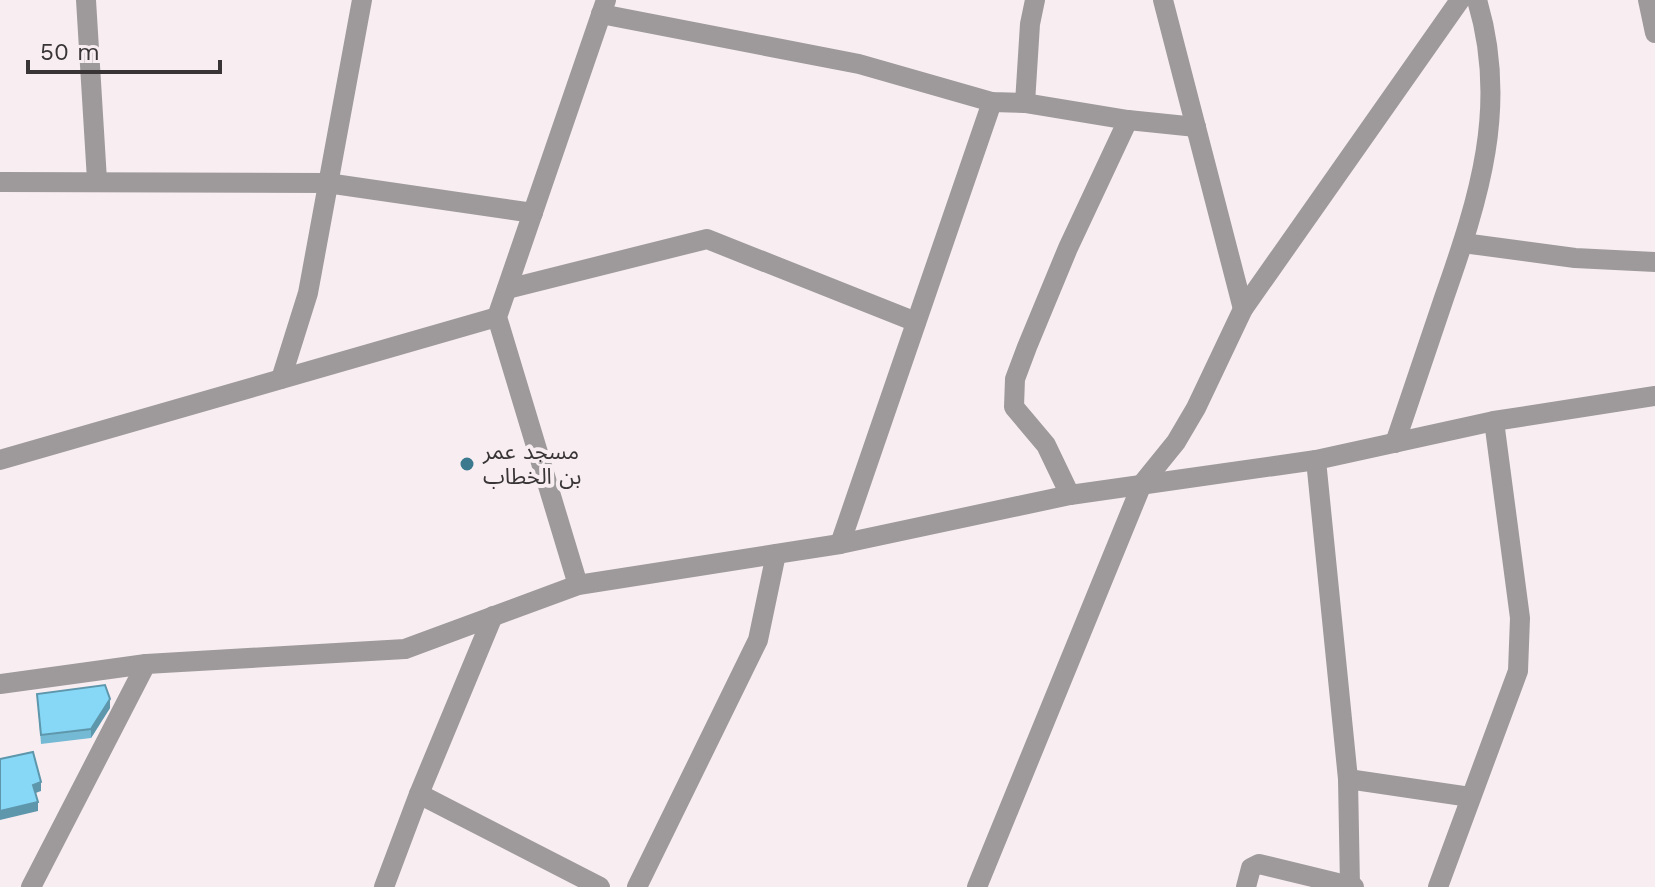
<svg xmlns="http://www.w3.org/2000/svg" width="1655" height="887" viewBox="0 0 1655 887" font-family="'Work Sans','Noto Sans Arabic',sans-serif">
	<rect width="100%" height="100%" fill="#f8eef2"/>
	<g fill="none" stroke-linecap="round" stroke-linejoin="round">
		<!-- minor -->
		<g stroke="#9e9a9b" stroke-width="20">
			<polyline points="86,0 97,180"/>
			<polyline points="1163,0 1243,309"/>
			<polyline points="1648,0 1655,33"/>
			<polyline points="601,14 859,64 992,102 1025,103 1128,120 1196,127"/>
			<polyline points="1025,103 1030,24 1035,0"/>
			<polyline points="0,182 327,183 533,213"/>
			<polyline points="1463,243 1575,258 1655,262"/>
			<polyline points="507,289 707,239 916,322"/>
			<polyline points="281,379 308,293 362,0"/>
			<path d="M1395 443C1411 395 1428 346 1444 298 1479 198 1509 106 1477 0"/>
			<polyline points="0,460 497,317"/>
			<polyline points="1316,460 1348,779 1350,886"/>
			<polyline points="1070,495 1046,445 1014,407 1015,379 1027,347 1068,248 1128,120"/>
			<polyline points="840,544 992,102"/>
			<polyline points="578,585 497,317 606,0"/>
			<polyline points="0,684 146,664 405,649 578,585 840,544 1070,495 1316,460 1494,421 1655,396"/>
			<polyline points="1348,779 1470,797"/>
			<polyline points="419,794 600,887"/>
			<polyline points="31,887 146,664"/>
			<polyline points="384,887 419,794 493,616"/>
			<polyline points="637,887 758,640 776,554"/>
			<polyline points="977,887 1142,484 1176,442 1196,408 1243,309 1460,0"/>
			<polyline points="1246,887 1251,868 1259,864 1354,887"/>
			<polyline points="1438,887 1518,671 1520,618 1494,421"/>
		</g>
	</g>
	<!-- wall -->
	<polygon fill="#74bad4" points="37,694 110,708 91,738 41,744"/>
	<!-- shaded-wall -->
	<g fill="#5e97ac">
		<polygon points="110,699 110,708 91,738 91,729"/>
		<polygon points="41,782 41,791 33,794 33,785"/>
		<polygon points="38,802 38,811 0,820 0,811"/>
	</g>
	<!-- building -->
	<g fill="#87d8f6" stroke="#5e97ac" stroke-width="2">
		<polygon points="105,685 110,699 91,729 41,735 37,694"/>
		<polygon points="33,752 41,782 33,785 38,802 0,811 0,759"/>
	</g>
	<!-- markers -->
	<circle fill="#3b798f" stroke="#f8eef2" stroke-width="3" cx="467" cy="464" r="8"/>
	<g text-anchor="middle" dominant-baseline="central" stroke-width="8" stroke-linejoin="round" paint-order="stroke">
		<!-- poi labels -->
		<g font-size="22" fill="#393536" stroke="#f8eef2" text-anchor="start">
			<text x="483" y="451">مسجد عمر<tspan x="483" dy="25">بن الخطاب</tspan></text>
		</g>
	</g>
	<!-- scale -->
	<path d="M28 60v12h192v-12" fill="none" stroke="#393536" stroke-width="4"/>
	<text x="40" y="60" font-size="24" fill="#393536" stroke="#f8eef2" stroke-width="6" paint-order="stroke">50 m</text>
</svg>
